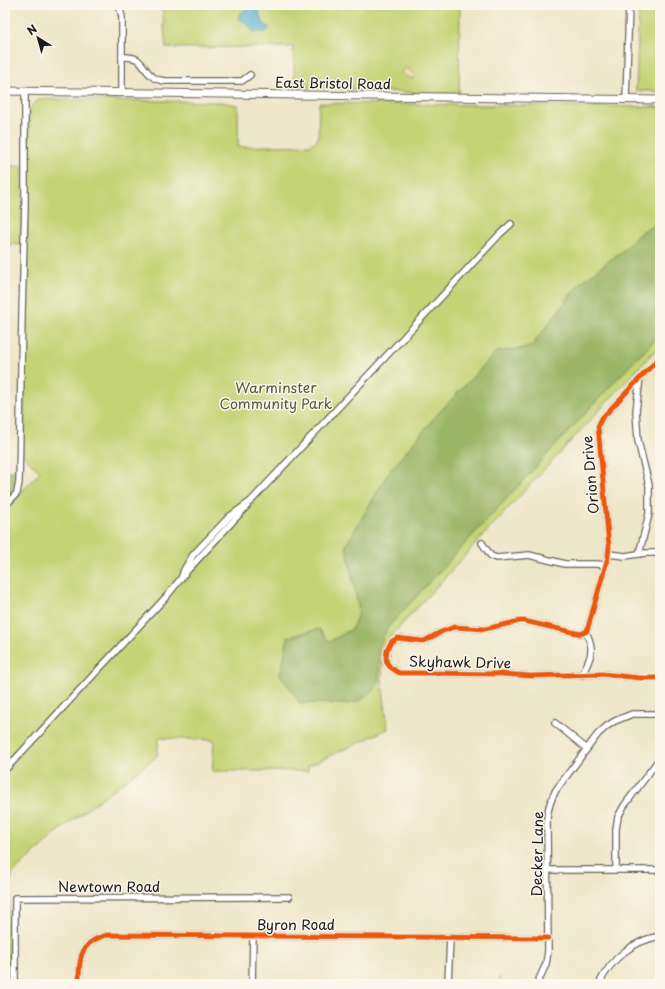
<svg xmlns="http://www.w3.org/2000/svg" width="665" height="989" viewBox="0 0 665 989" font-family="'Playpen Sans',sans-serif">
	<rect width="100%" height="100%" fill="#fbf7ec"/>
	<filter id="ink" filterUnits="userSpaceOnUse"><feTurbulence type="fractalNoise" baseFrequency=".025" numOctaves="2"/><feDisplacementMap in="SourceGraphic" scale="8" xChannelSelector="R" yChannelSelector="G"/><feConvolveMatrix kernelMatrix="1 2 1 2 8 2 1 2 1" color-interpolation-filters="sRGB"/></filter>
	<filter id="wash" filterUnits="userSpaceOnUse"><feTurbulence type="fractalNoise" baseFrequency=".012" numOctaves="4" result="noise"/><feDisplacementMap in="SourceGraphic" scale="16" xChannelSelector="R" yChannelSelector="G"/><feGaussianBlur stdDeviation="0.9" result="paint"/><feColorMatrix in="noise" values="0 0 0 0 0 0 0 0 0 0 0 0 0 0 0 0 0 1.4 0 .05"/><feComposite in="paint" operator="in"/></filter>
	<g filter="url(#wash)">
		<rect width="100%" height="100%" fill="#eee6c8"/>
		<!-- green -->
		<g fill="#c4d375" stroke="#707848">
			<polygon points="162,5 460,5 459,95 295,86 293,47 166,48"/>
			<polygon points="639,5 660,5 660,91 636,91"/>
			<polygon points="39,99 221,102 238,105 238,147 310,145 318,139 319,103 660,107 660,345 516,500 384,644 382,681 388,729 308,766 308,771 212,771 214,740 159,738 157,756 60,830 12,874 10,884 9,984 5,984 5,510 40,472 23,455 30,108"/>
			<polygon points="5,166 23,166 21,245 5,244"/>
		</g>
		<!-- forest -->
		<g fill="#9bb566" stroke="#5c6841">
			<path d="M660 223V335L616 380 388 627C377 645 380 660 379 680L378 684 373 690 361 700 353 703 347 704 299 703 296 696 280 675 288 637 319 629 329 642 352 629 359 611 346 545 389 472 434 418 496 352 531 347 579 284 623 250 641 232Z"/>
			<polygon points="5,471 18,471 13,492 5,500"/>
		</g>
		<!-- sand -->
		<path fill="#eeda9e" stroke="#857b5d" d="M405 68C409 70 412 71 414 76L413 79H412C408 76 403 77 401 72Z"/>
		<!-- water -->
		<path fill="#44a8c4" stroke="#306270" d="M251 6C262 7 258 13 262 20 263 23 266 25 269 27 269 28 269 30 268 30 266 34 256 33 253 31 250 28 249 25 246 23 243 21 241 20 238 18L240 13Z"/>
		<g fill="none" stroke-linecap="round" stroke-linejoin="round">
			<!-- stream -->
			<polyline stroke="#44a8c4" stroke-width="1.5" points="498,984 500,978"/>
		</g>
	</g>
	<g filter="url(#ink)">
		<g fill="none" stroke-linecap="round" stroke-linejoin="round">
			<defs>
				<g id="minor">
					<polyline points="118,5 120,9 122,17 122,93"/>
					<path d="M122 57C144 56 139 66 153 77 156 80 160 80 165 81H242L250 75"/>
					<polyline points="626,100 629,5"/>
					<polyline points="660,357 602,418 598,426 609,546 608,557 602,578 587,631 581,634 524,621 520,621 485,629 454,627 441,632 426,640 423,641 397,638 391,642 387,650 386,658 387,663 390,667 399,673 421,673 502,674 530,676 602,674 640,678 660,678"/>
					<polyline points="5,506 17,493 19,482 22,314 25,203 25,92"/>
					<polyline points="482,543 491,556 497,558 529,555 565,564 597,564 605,565"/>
					<polyline points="608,554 625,556 645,553 660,553"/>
					<polyline points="639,554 649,514 649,485 638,441 636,411 640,378"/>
					<polyline points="181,579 184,570 193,555 229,517 251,501 500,234 511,224"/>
					<path d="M582 675C585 668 591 659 591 651 592 644 588 637 586 632"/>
					<polyline points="555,723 587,749"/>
					<polyline points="5,770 166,597 187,571 247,506"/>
					<polyline points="548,870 660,870"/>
					<polyline points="616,870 616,829 618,817 624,806 660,758"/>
					<polyline points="15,984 15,898 289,897"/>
					<path d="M79 984C79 959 79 942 107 935L548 938"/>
					<polyline points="252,984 253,936"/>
					<polyline points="448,984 450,937"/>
					<path d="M537 984 546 964 548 951 547 818C548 808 551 799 556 790L598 734 607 726 615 721 632 714H660"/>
					<path d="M599 984C611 959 632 941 660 936"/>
				</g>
				<polyline id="major" points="5,91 660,100"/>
			</defs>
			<!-- minor casing -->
			<use href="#minor" stroke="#666358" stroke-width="8"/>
			<!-- major casing -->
			<use href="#major" stroke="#666358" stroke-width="9"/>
			<!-- minor -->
			<use href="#minor" stroke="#fff" stroke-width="5.5"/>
			<!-- major -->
			<use href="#major" stroke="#fff" stroke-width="7"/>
			<defs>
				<g id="cycleway">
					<polyline points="660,357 602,418 598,426 609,546 608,557 602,578 587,631 581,634 524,621 520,621 485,629 454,627 441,632 426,640 423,641 397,638 391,642 387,650 386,658 387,663 390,667 399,673 421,673 502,674 530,676 602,674 640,678 660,678"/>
					<path d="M79 984C79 959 79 942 107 935L548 938"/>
				</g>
			</defs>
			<!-- cycleway casing -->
			<use href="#cycleway" stroke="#fbf7ec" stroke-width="8"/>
			<!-- cycleway -->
			<use href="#cycleway" stroke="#e8590c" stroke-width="5"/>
		</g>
	</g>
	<g text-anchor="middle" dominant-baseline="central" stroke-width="3" stroke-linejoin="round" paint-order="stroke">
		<!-- street labels -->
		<g font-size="14" fill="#1c1c1c" stroke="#fbf7ec">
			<text transform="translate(333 83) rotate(1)">East Bristol Road</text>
			<text transform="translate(590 475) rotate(-95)">Orion Drive</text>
			<text transform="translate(460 662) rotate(1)">Skyhawk Drive</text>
			<text transform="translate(537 854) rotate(-89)">Decker Lane</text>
			<text x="109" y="886">Newtown Road</text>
			<text x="296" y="924">Byron Road</text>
		</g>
		<!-- park labels -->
		<g font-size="14" fill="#575c3b" stroke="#fbf7ec">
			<text x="276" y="387">Warminster<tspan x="276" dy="16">Community Park</tspan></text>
		</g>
	</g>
	<!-- margin -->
	<rect width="665" height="989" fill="none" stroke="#fbf7ec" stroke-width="20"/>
	<!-- north arrow -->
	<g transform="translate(38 38) rotate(323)" stroke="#fbf7ec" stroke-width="3" paint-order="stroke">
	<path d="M0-3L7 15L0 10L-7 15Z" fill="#1c1c1c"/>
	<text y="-6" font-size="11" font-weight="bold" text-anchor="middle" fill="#1c1c1c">N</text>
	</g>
</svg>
